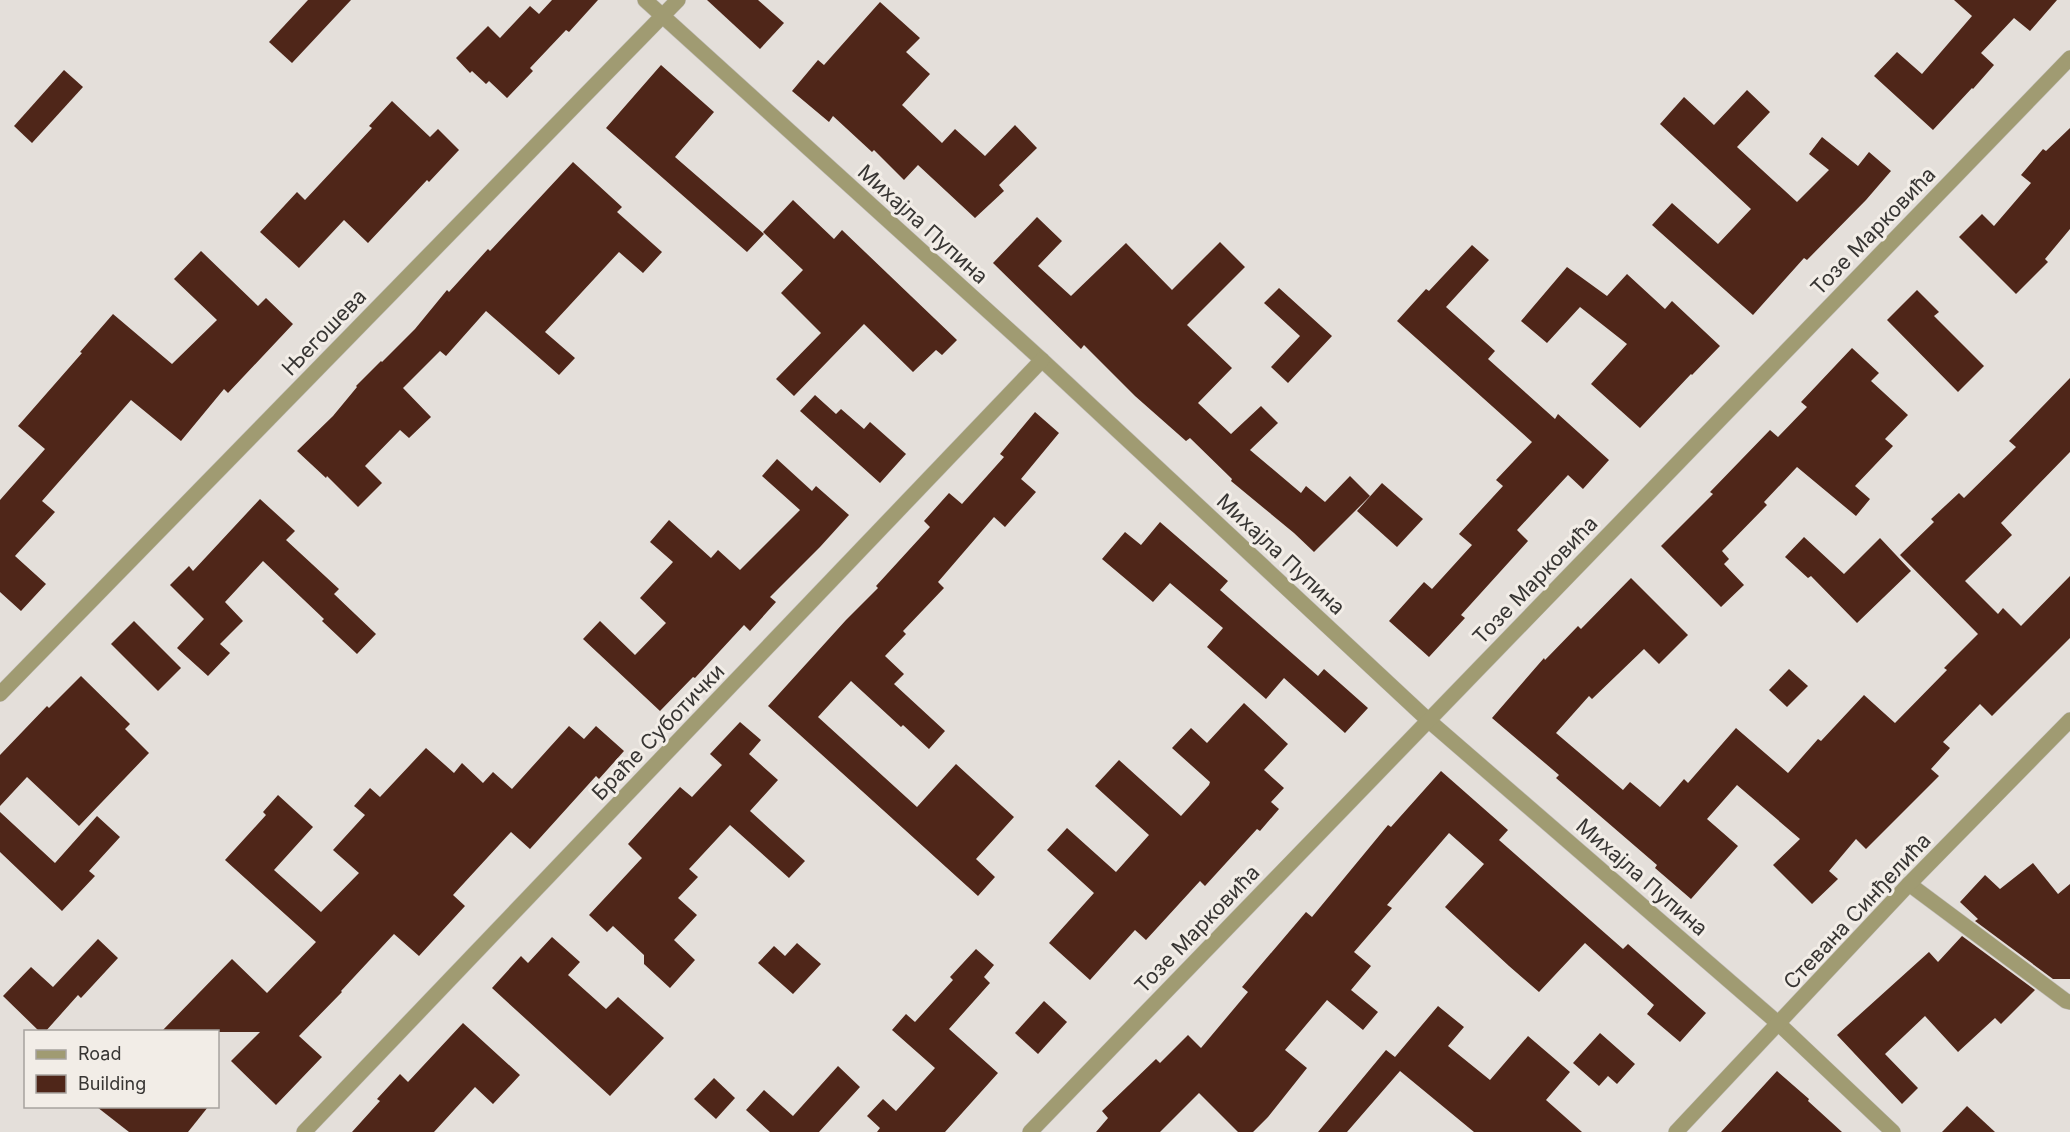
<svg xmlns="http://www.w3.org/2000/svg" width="2070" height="1132" viewBox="0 0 2070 1132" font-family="Inter,sans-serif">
	<rect width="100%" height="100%" fill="#e4dfda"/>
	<!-- building -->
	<g fill="#4f2619">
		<polygon points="308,0 351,0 292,63 269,42"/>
		<polygon points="552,0 598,0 569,32 566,30 530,68 533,71 507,98 489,81 486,84 472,71 470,73 456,58 488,26 500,38 530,6 539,14"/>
		<polygon points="707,0 758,0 784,23 760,49"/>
		<polygon points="1954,0 2057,0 2030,31 2014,18 1981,53 1994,65 1973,89 1972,88 1933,130 1874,76 1897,52 1922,74 1972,16"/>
		<polygon points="880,2 920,38 906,52 930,74 902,105 942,143 955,129 985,156 1015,125 1037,148 999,185 1004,191 975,218 918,165 904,180 874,150 872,152 833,116 829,122 792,91 818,60 824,65"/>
		<polygon points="661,65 714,112 675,157 764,234 747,252 606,128"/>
		<polygon points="64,70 83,87 32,143 14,126"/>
		<polygon points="1747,90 1770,112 1737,147 1797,202 1829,170 1809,154 1822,137 1858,166 1869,152 1891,171 1866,200 1807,260 1804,258 1753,315 1652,225 1672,203 1718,244 1751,209 1660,124 1684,97 1714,125"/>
		<polygon points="392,101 430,137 438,129 459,150 429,182 427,180 368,243 344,220 299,268 260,232 297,192 305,200 372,128 369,126"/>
		<polygon points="2070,128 2070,229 2045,259 2048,262 2016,294 1959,237 1982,214 1994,226 2031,183 2021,175 2043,149 2046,151"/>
		<polygon points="573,162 622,207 617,212 662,252 643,273 619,252 545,332 575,358 559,375 486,311 446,356 440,351 403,388 431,417 409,438 400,430 365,466 382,483 358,507 327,476 326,478 297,451 333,416 357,387 356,386 381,361 382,362 415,329 447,290 449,292 488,249 490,251"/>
		<polygon points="793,200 834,239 842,230 957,340 942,355 936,350 913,372 864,324 794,396 776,379 821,333 781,293 803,270 763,232"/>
		<polygon points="1037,217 1062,241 1038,266 1071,296 1126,243 1172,290 1220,242 1245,267 1187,325 1232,368 1198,403 1231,434 1261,406 1278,423 1250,450 1301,493 1306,486 1325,502 1350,476 1370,496 1314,552 1294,533 1231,481 1232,479 1190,438 1186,441 1135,396 1084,345 1081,349 993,263"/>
		<polygon points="1472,245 1489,260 1446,307 1495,351 1488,359 1555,419 1558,414 1609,460 1583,489 1568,475 1517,530 1528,541 1461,615 1465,618 1429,657 1389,621 1424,582 1432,589 1472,545 1459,534 1503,486 1496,480 1532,442 1397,321 1426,289 1429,291"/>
		<polygon points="201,251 258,306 266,298 293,324 228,393 224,389 181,441 131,400 42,501 55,512 15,556 46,584 21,611 0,592 0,500 45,449 18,426 82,353 80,352 113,314 172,364 217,320 174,279"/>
		<polygon points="1567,267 1607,296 1627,274 1665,309 1672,301 1720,346 1692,375 1691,374 1640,428 1591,384 1627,344 1580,307 1547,343 1521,321"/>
		<polygon points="1279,288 1332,336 1288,383 1271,367 1300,336 1264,303"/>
		<polygon points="1917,290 1939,312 1934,316 1984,366 1958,392 1887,320"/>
		<polygon points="1852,348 1879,373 1871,381 1908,415 1885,439 1893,446 1855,486 1870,499 1856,516 1797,467 1764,502 1767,505 1722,551 1729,559 1724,564 1744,585 1721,607 1661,546 1713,494 1710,492 1770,430 1778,437 1807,407 1801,402"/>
		<polygon points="2070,378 2070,452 2001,523 2012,535 1965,581 1998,614 2003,608 2021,626 2070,576 2070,638 1992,716 1980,704 1943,742 1950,748 1931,769 1939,776 1866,849 1856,839 1829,871 1838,879 1812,904 1773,865 1800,839 1737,785 1707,819 1738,846 1691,899 1655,868 1657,865 1556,778 1559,775 1492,718 1544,658 1545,660 1578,626 1581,629 1631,578 1688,635 1659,664 1644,649 1592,699 1589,696 1556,733 1623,790 1630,782 1660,807 1684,779 1688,783 1736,728 1788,773 1818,739 1821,741 1864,695 1895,723 1947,670 1944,668 1978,634 1900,555 1934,522 1931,519 1959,493 1964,498 2016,447 2009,441"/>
		<polygon points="815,395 836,414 841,409 864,429 870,422 906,454 880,483 800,411"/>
		<polygon points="1035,412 1059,433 1021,479 1036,492 1005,527 994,517 938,582 944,588 903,631 906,634 885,656 904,674 894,684 945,731 929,749 903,725 901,727 851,681 818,717 917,807 956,764 1014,817 976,859 995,877 978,896 768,706 846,620 878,588 876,586 930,527 924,521 949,493 962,504 1004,457 1000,454"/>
		<polygon points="777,459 812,491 816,486 849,515 820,547 770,597 776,602 750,631 744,625 695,678 693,677 660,711 583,639 600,621 635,655 666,623 640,598 673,562 650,542 669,520 711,558 718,550 740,570 800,510 762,476"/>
		<polygon points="1382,483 1423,519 1397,547 1357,511"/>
		<polygon points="260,499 295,531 286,540 339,589 334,594 376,634 357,654 322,621 324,619 263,561 225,602 243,621 220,644 230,653 208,676 177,648 204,619 170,585 189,566 193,571"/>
		<polygon points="1160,522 1228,581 1220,590 1318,676 1324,669 1368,708 1345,733 1284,678 1266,699 1207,647 1223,628 1170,583 1153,602 1102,559 1125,532 1141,545"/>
		<polygon points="1804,537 1844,574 1880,538 1911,571 1857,623 1811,576 1808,578 1785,557"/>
		<polygon points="134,621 181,668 158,691 111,644"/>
		<polygon points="1789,669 1808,686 1787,707 1769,690"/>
		<polygon points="81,676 130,724 125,729 149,753 79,826 27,777 0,806 0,755 47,706 49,708"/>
		<polygon points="1244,703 1288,744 1264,770 1284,788 1271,802 1279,809 1260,831 1257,829 1205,886 1200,881 1146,940 1135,930 1090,980 1049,943 1094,893 1047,850 1067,828 1116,872 1149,835 1095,786 1119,760 1181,816 1209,785 1210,782 1172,748 1191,728 1207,743"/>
		<polygon points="740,722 761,740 749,754 778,780 750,811 805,861 789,878 730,825 689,869 698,877 678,898 697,915 674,940 695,960 670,988 644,964 644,955 613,926 607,932 589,915 642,858 628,844 680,787 692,797 722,765 710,754"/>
		<polygon points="569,726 584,739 596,726 624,751 599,779 596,776 530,849 511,832 453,895 465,906 419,956 394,934 341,991 342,992 299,1036 322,1057 276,1105 231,1061 260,1032 161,1032 232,959 267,993 316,942 225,860 266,815 263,812 278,795 313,827 274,870 321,912 359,873 333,850 365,815 354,806 370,788 380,797 426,748 454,773 462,763 483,783 493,772 512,789"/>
		<polygon points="1441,771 1508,830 1499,840 1623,949 1628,944 1706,1013 1680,1042 1647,1014 1654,1005 1585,943 1539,992 1509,966 1445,907 1484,864 1449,833 1387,905 1392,908 1354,952 1371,966 1351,990 1378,1012 1363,1030 1327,1000 1285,1050 1307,1068 1268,1117 1253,1132 1238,1132 1199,1093 1160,1132 1096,1132 1108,1118 1102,1111 1156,1059 1160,1063 1188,1035 1201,1048 1248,992 1242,987 1306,912 1312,917 1388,825 1391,827"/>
		<polygon points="0,812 55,863 97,816 120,837 89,871 95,876 62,911 0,852"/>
		<polygon points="2033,863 2058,894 2070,884 2070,979 2053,979 1975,921 1978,919 1960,902 1985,875 2000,889"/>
		<polygon points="1962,936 2035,990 2001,1024 1995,1018 1958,1052 1925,1016 1885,1054 1918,1088 1902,1104 1837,1035 1929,952 1938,962"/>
		<polygon points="552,937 580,962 568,975 606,1009 618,997 664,1038 610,1096 492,988 521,956 528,963"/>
		<polygon points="98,939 118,958 81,998 78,995 45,1032 40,1032 3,996 31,967 53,987"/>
		<polygon points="797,943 821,964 793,994 758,963 774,946 785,956"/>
		<polygon points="976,949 994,965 984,977 990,983 949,1029 998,1073 945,1132 877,1132 880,1128 867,1116 883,1099 896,1111 935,1068 892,1030 906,1014 915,1022 953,980 950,977"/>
		<polygon points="1044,1001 1067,1022 1038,1054 1015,1033"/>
		<polygon points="1438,1006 1464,1027 1448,1046 1490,1080 1528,1036 1570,1072 1546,1100 1582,1132 1474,1132 1400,1071 1347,1132 1318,1132 1386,1050 1395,1057"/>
		<polygon points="463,1023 520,1075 493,1104 475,1087 434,1132 352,1132 380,1101 377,1099 400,1074 408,1082"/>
		<polygon points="1600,1033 1635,1064 1617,1084 1608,1076 1599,1086 1573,1063"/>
		<polygon points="838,1066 860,1087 819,1132 770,1132 746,1110 764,1090 793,1116"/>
		<polygon points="1777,1071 1809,1099 1808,1101 1842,1132 1721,1132"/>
		<polygon points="714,1078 735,1098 716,1119 694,1099"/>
		<polygon points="1967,1106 1995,1132 1942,1132"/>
		<polygon points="97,1107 208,1107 188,1132 129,1132"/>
	</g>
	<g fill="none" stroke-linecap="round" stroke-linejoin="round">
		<defs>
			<g id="minor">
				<polyline points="645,0 1042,360 1428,720 1779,1024 1893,1132"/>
				<polyline points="0,694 678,0"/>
				<polyline points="1909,884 2066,1001 2070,1002"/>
				<polyline points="304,1132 1042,360"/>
				<polyline points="1030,1132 2070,58"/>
				<polyline points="1676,1132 1909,884 2070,720"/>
			</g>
		</defs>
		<!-- minor casing -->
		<use href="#minor" stroke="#c1bdb9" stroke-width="16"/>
		<!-- minor -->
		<use href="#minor" stroke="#a09b72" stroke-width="15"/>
	</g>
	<g text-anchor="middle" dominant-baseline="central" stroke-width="6" stroke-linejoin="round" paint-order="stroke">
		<!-- street labels -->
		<g font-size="21" fill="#373533" stroke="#f2ede7">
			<text transform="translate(923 224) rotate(42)">Михајла Пупина</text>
			<text transform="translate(1873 231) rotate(-46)">Тозе Марковића</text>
			<text transform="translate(324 332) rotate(-46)">Његошева</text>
			<text transform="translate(1281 554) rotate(43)">Михајла Пупина</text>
			<text transform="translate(1535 580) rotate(-46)">Тозе Марковића</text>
			<text transform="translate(658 732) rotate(-46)">Браће Суботички</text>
			<text transform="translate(1642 877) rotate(41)">Михајла Пупина</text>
			<text transform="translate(1857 911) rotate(-47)">Стевана Синђелића</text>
			<text transform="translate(1197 929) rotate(-46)">Тозе Марковића</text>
		</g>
	</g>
	<!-- legend -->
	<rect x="24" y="1030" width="195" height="78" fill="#f2ede7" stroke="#a7a39f" stroke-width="1.5"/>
	<rect x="36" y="1050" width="30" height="9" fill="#a09b72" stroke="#a7a39f" stroke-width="1.5"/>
	<text x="78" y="1060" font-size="18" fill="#373533">Road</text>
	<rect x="36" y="1075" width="30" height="18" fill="#4f2619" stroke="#a7a39f" stroke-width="1.5"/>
	<text x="78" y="1090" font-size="18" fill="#373533">Building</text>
</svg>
